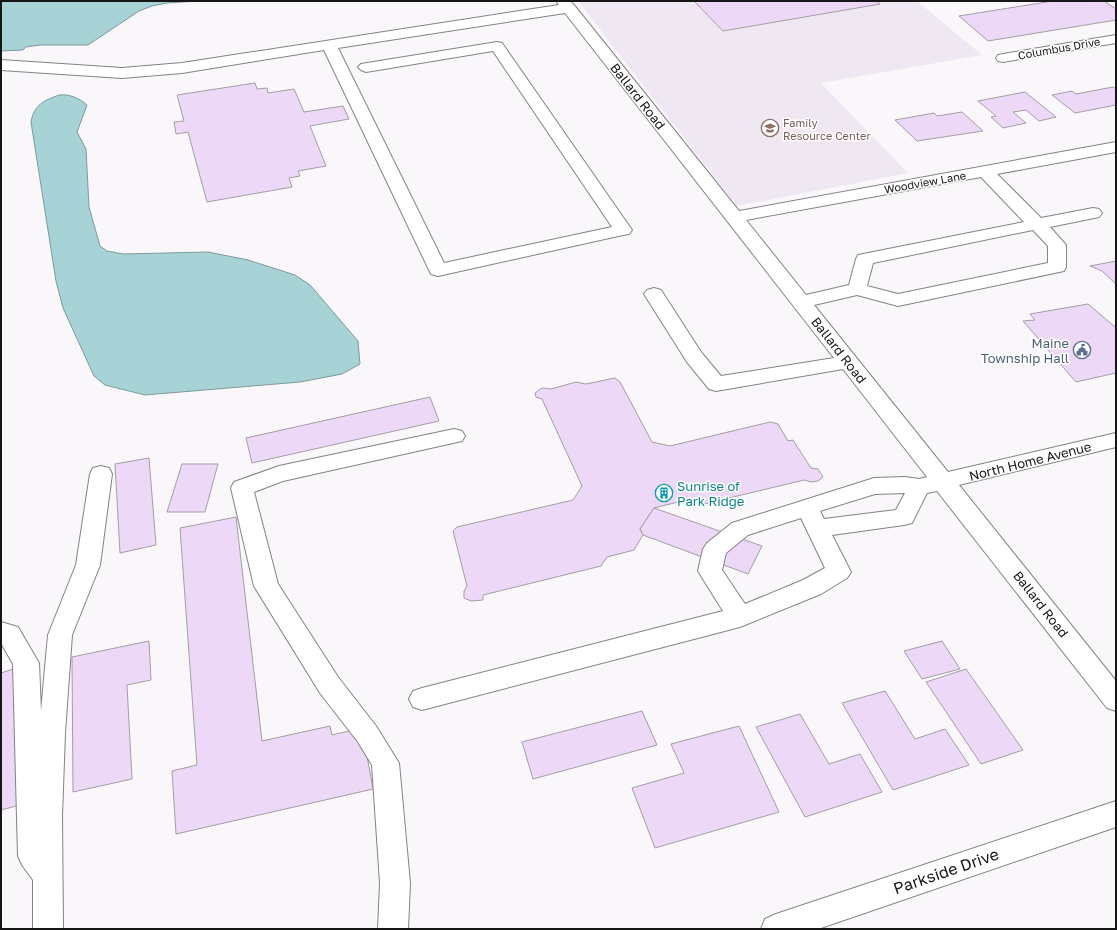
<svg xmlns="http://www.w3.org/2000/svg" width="1117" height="930" viewBox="0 0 1117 930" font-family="'Golos Text',sans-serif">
	<rect width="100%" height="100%" fill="#f9f7fa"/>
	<!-- built -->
	<polygon fill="#efe8f2" points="578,1 917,1 982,55 821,83 908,173 737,206"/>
	<!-- water -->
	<g fill="#a7d2d6" stroke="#7c9a9d">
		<polygon points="1,1 198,1 167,3 152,6 139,11 88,45 40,45 26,47 23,50 1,51"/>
		<path d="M59 95C70 94 79 98 87 105L77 132 86 149 89 207 100 246 107 251 123 254 208 252 248 260 295 275 310 285 358 341 360 364 342 374 300 382 145 395 105 385 94 376 63 308 56 281 31 122C34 105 43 101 59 95Z"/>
	</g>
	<!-- building -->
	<g fill="#edd9f7" stroke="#a19fa2">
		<polygon points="694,1 876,1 880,4 723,31"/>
		<polygon points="1053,1 1104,1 1116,9 1116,20 988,41 959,16"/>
		<polygon points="255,83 257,89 267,88 268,93 294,89 304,112 343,106 349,119 310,126 326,166 298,171 300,176 289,178 292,187 207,202 188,132 176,134 174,122 184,121 177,95"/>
		<polygon points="1113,87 1116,89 1116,105 1075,113 1052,95 1072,91 1076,94"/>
		<polygon points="1025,92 1056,117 1039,121 1026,110 1013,112 1026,123 1003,128 991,117 996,116 978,101"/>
		<polygon points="962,112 983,131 917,141 895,120 934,113 937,116"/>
		<polygon points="1116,261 1116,284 1102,271 1090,266"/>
		<polygon points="1088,304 1115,327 1116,327 1116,373 1076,382 1023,321 1035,320 1030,314"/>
		<polygon points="615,378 620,382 652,442 670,446 770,422 778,424 788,441 793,440 811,468 818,469 823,477 818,481 811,482 804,480 704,504 690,499 654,508 640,529 643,535 634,550 607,557 601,566 483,595 483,600 471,601 464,598 464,591 467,586 453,531 457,527 573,500 582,486 542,399 536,397 535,393 542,388 551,389 576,382 586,384"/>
		<polygon points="430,397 439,421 252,463 246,438"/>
		<polygon points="149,458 156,545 120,553 115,464"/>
		<polygon points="182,464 218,464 205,512 167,512"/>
		<polygon points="654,508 762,546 748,574 643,535 640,529"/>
		<polygon points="236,517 262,741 330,726 332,735 362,728 373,789 176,834 172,771 197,765 180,528"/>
		<polygon points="149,641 151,680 127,685 132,779 73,792 72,657"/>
		<polygon points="942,641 960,669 922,679 904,651"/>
		<polygon points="13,669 20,805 1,810 1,673"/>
		<polygon points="966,669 1023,750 981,764 926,682"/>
		<polygon points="885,691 915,739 945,729 969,765 893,790 842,703"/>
		<polygon points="642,711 657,745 533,779 522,742"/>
		<polygon points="800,714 829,764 860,754 882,792 805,817 756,727"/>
		<polygon points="739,726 779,812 655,848 632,788 684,773 671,744"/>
	</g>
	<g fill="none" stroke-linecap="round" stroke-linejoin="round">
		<defs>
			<g id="minor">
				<path d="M556 1H570L574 5 739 211 1116 142V152L997 174 1041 218 1093 208 1099 209 1102 213 1099 217 1050 227 1066 245V267L1064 271 898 306 857 295 814 305 948 472 1116 433V447L959 485 1116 681V711L1107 708 937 491 927 493 912 523 904 525 832 535 851 572 847 578 821 594 740 627 422 710 413 707 409 699 413 691 422 688 723 611 698 571 703 549 707 543 732 523 874 478 905 477 919 479 927 477 843 369 716 391 709 389 687 362 644 294 647 290 654 288 661 290 701 352 721 376 834 358 565 13 338 48 444 263 612 227 493 51 366 72 361 70 358 67 361 64 497 42 502 43 632 230 629 234 623 235 438 276 431 274 429 270 324 50 182 73 122 78 1 70V60L122 68 182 63 559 5ZM981 177 1024 222 858 255 856 259 849 285 806 295 746 220ZM1033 230 1048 246V263L898 294 867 286 873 263ZM905 493 896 510 824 519 820 511 875 494ZM801 518 825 568 803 580 745 604 722 570 726 553 748 535Z"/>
				<polygon points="1116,35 1116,43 1003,62 998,61 996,58 998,55 1003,54"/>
				<polygon points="454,429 462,431 465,436 462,441 283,481 254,492 278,584 338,677 376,726 399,763 410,883 408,929 378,929 380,883 372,765 358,742 320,693 254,586 231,488 234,482 279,466"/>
				<polygon points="101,466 109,468 112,474 100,565 72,635 65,733 62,816 63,929 33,929 33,880 22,865 18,856 13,664 1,643 1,622 18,627 39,663 41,711 48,635 76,565 90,474 93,468"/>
				<polygon points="1116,801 1116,827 818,929 761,929 765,919 776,914"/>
			</g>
		</defs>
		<!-- minor casing -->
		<use href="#minor" stroke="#848285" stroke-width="2"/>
		<!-- minor -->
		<use href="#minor" fill="#fff" fill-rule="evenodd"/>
	</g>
	<!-- icons -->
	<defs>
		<symbol id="school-ring" viewBox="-11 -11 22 22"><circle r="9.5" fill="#fff" stroke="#8d6e63" stroke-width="1.5"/><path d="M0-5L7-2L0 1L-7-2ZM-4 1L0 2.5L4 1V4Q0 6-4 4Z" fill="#8d6e63"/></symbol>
		<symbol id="civic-ring" viewBox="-11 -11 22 22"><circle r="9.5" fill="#fff" stroke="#5c6f8a" stroke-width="1.5"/><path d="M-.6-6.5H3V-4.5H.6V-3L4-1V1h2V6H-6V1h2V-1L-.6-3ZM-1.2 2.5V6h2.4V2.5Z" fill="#5c6f8a"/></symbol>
		<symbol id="building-ring" viewBox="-11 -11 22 22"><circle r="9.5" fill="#fff" stroke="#0f9aa8" stroke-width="1.5"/><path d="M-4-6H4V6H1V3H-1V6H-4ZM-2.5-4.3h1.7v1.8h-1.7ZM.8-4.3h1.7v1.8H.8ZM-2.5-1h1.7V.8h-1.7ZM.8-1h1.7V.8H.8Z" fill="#0f9aa8"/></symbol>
	</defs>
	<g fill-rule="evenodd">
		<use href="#school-ring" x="760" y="118" width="20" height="20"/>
		<use href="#civic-ring" x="1072" y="340" width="20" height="20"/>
		<use href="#building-ring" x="654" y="483" width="20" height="20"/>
	</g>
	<g text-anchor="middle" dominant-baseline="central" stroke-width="3" stroke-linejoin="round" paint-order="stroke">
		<!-- far-street labels -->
		<g font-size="11" fill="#161617" stroke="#fff">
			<text transform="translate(1059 48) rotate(-10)">Columbus Drive</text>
			<text transform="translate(925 182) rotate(-10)">Woodview Lane</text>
		</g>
		<!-- far-education labels -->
		<g font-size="11" fill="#785e54" stroke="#fff" text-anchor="start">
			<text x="783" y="122">Family<tspan x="783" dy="13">Resource Center</tspan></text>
		</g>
		<!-- street labels -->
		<g font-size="13" fill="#161617" stroke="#fff">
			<text transform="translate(638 96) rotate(52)">Ballard Road</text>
			<text transform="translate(839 350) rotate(52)">Ballard Road</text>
			<text transform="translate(1030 461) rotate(-14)">North Home Avenue</text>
			<text transform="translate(1041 604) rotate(52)">Ballard Road</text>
		</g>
		<!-- service labels -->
		<g font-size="13" fill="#4e5e75" stroke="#fff" text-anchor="end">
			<text x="1069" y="343">Maine<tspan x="1069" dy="15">Township Hall</tspan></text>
		</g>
		<!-- culture labels -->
		<g font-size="13" fill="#0d838f" stroke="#fff" text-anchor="start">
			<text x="677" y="486">Sunrise of<tspan x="677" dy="15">Park Ridge</tspan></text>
		</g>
		<!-- near-street labels -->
		<g font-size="16" fill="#161617" stroke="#fff">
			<text transform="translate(946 871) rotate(-19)">Parkside Drive</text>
		</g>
	</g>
	<!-- border -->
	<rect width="1117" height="930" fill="none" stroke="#161617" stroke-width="4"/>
</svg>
